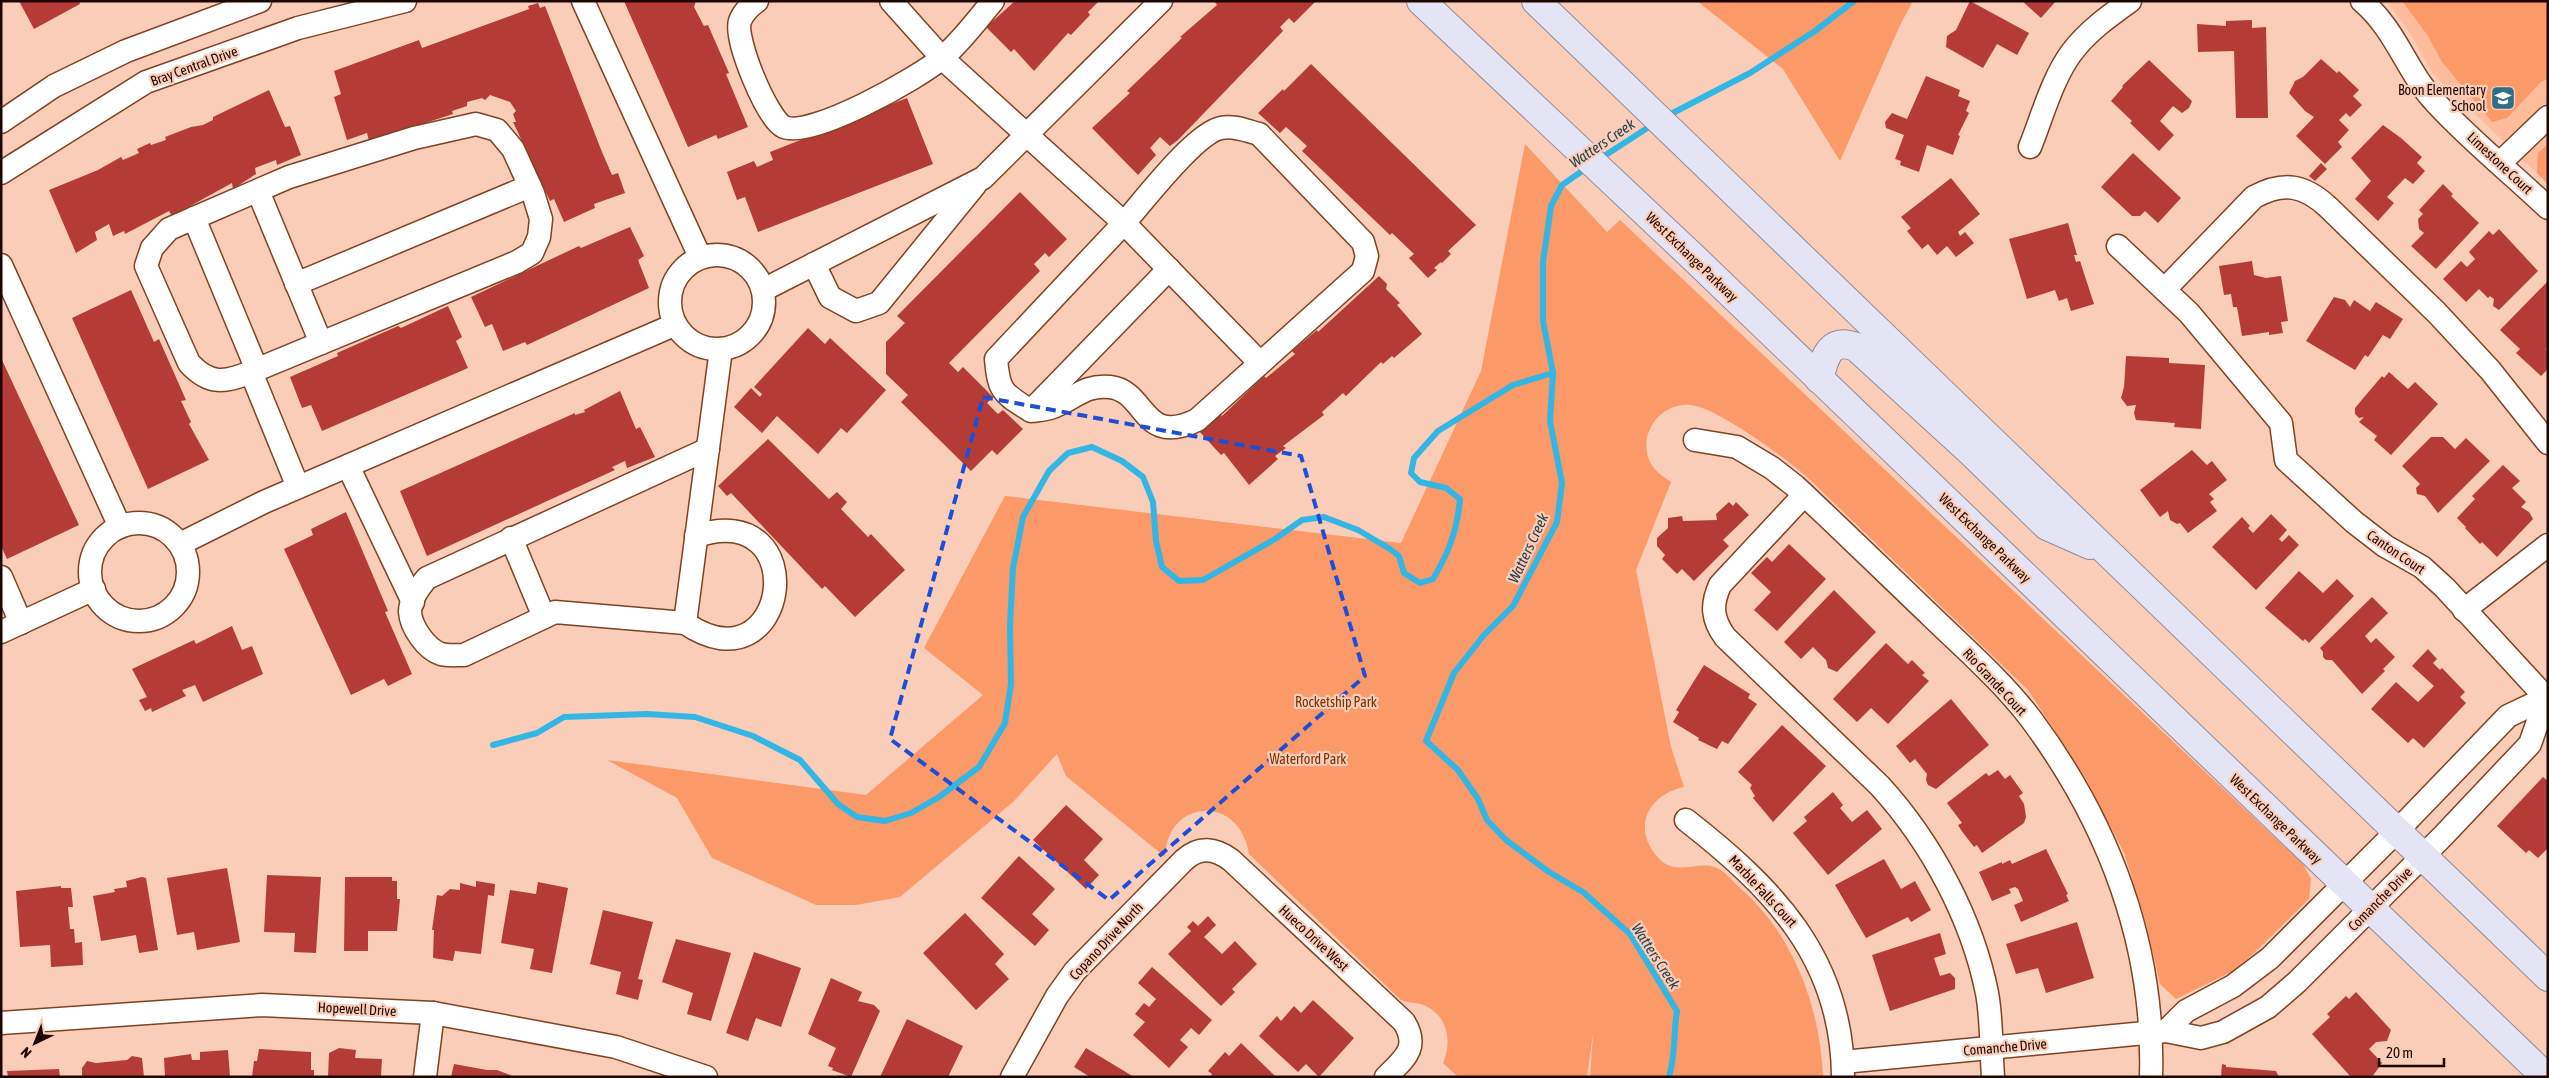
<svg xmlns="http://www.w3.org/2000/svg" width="2549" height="1078" viewBox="0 0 2549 1078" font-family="'Asap Condensed',sans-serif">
	<rect width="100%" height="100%" fill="#facdb8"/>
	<!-- built -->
	<polygon fill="#febc9d" points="2387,1 2548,1 2548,184 2433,74 2411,35"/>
	<!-- green -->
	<g fill="#fb9969">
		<polygon points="1697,1 1913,1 1901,23 1840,161 1783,69"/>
		<polygon points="2402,1 2548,1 2548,79 2541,82 2507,118 2492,122 2442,62 2428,36"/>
		<path d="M1525 144 1607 232 1620 220 2303 864 2311 879 2309 899 2253 954 2233 971 2176 999 2160 984 2146 923 2124 853 2086 779 2028 690 1807 477C1785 458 1718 408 1691 405 1659 402 1636 436 1651 464 1656 472 1664 477 1671 482L1636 570 1671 747 1684 787C1651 794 1632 824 1655 854 1674 880 1697 859 1717 868 1726 872 1733 882 1740 888 1794 935 1820 1007 1823 1077H1590L1593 1033 1587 1077H1458L1443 1063C1453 1040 1447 1013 1421 1004 1414 1002 1408 1003 1401 1000L1249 854C1240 794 1167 798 1165 857L1066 776 1057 754 1013 802 900 897 856 905H816L712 858 677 798 607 760 866 795 983 695 924 648 1005 496 1401 543 1481 371Z"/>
		<polygon points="2548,144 2548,184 2537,173 2538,153"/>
	</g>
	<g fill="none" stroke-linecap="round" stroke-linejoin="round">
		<!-- stream -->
		<g stroke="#33b6e3" stroke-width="6">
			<polyline points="1665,117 1750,73 1815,31 1854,1"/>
			<polyline points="1598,160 1655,123"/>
			<path d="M1588 167 1562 185 1551 206 1543 262V321L1553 373 1550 421 1562 483 1557 522 1513 606 1484 635 1454 673 1426 741 1458 770 1478 799 1487 820 1506 840 1549 872 1583 892 1630 934 1677 1011C1673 1034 1676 1054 1669 1077"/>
			<path d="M493 745 537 733 564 717 647 714 695 717 753 736 800 760 838 804 857 817 885 821 911 813 939 797 979 767 1005 723 1011 684 1010 625 1013 568 1023 517 1049 471 1068 453 1092 447 1122 461 1143 477 1153 502 1156 541 1162 567 1179 581 1203 580 1275 539 1302 520 1324 517 1358 530 1390 549 1399 556 1404 573 1420 583 1433 579C1449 552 1457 531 1460 499L1446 488 1420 482 1411 473 1414 458 1438 431 1513 385 1553 373"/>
		</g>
	</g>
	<!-- building -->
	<g fill="#b53b36">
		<polygon points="19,1 79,1 80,4 34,29"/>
		<polygon points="624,1 696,1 694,7 704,26 708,25 729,73 726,74 748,127 718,139 716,135 688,147"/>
		<polygon points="1015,1 1099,1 1088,12 1090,15 1071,35 1068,33 1034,71 1014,49 1011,52 986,27"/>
		<polygon points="1214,1 1316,1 1294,23 1289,18 1280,27 1283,31 1178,140 1170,146 1160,137 1150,148 1156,155 1138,175 1092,128 1130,93 1127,91 1182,38 1180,37 1217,5"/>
		<polygon points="1970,1 2029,33 2017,55 1997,44 1983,68 1946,47 1947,36 1956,30"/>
		<polygon points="2022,1 2056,1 2041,18"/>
		<polygon points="538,3 540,8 545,6 602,152 612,175 618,173 625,193 594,204 595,208 564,222 554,199 550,201 513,122 516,122 513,114 516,111 510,102 490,95 485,100 482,98 467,102 467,106 452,111 453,114 369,141 367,133 347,140 334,97 341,94 334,71 419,40 422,48 529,9 528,6"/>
		<polygon points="2252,20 2252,28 2266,27 2268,118 2236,118 2234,51 2198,52 2197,24 2226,26 2226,21"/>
		<polygon points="2321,59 2337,73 2339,71 2359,90 2353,96 2362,105 2350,117 2346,113 2339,120 2349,130 2338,142 2342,147 2325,164 2296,136 2314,117 2305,111 2289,93 2295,81 2303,77"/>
		<polygon points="2149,60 2192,101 2189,108 2182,113 2173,106 2160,121 2174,135 2159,151 2130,123 2132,121 2111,101 2123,87 2122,86"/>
		<polygon points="1311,64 1476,225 1448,251 1451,254 1442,263 1441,262 1434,268 1437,270 1428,278 1409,258 1414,254 1392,233 1390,235 1302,151 1307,146 1286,127 1280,133 1258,113 1283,89 1284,91"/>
		<polygon points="1926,76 1960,90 1958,96 1970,101 1966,111 1969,113 1958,135 1960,136 1953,155 1927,145 1919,172 1900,165 1901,161 1895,159 1904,135 1886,128 1885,122 1892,113 1907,119"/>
		<polygon points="269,90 285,127 290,126 301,155 277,165 276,160 255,168 256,174 233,189 232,183 172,216 169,211 125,234 124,231 113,236 109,224 95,232 97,240 76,253 49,190 98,170 121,157 123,160 139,153 137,149 150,143 151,145 166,140 165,137 191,127 203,125 213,120 213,117"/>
		<polygon points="907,98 933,164 758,232 745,197 737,200 727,172 754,161 757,167 773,160 770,152"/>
		<polygon points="2383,125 2401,138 2422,157 2417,163 2425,171 2413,184 2405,178 2387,197 2394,203 2378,221 2355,199 2371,181 2351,158"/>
		<polygon points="2133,153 2181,198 2158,223 2145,211 2140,216 2132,216 2101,187"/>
		<polygon points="2321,163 2327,169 2315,181 2309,176"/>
		<polygon points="1951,178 1980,214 1958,232 1960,236 1965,232 1974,243 1956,257 1947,246 1937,255 1928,244 1922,249 1907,231 1911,228 1901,217"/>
		<polygon points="2443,184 2453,194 2451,196 2479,223 2436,269 2411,246 2424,233 2419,229 2418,219 2423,214 2419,210"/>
		<polygon points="1020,192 1067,239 1049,257 1045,253 1034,264 1040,271 949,363 958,372 963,367 993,397 987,403 998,414 1003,410 1023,429 997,455 992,450 971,471 901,402 908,395 886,374 886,342 905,323 897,316"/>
		<polygon points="2068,223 2077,255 2074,255 2076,262 2080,261 2094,304 2071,311 2067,298 2059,301 2055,290 2027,299 2009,239"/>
		<polygon points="630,227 644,256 638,260 649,288 527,345 525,342 503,351 492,324 485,327 471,297 579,246 581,248"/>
		<polygon points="2499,229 2538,271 2499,310 2493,306 2494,299 2490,296 2488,298 2479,289 2466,302 2443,279 2461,261 2467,267 2475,259 2469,252 2489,231 2493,235"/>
		<polygon points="2252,261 2254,275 2266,278 2281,276 2288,321 2281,322 2283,333 2269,335 2269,332 2242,336 2237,307 2233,307 2231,294 2224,295 2219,266"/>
		<polygon points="1379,276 1387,284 1386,289 1400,303 1397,305 1422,334 1394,358 1392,356 1383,364 1381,362 1346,396 1343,393 1322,412 1324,415 1283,446 1286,448 1275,456 1278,459 1249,485 1224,453 1221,455 1198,430 1219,412 1222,416 1264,376 1266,378 1295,354 1292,351 1317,330 1318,332"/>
		<polygon points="2547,282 2548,347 2545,350 2548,349 2548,369 2541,376 2516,353 2520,349 2500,330"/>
		<polygon points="131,290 154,342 159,339 186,400 181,401 191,422 189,424 209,460 148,489 72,318"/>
		<polygon points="2334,297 2345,300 2350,307 2354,300 2370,311 2376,302 2403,319 2390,339 2383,335 2368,357 2365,355 2355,370 2306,341"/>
		<polygon points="448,306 462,337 456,341 468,368 322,431 311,405 302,408 290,377 338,356 337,353 398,326 401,328"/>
		<polygon points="808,328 825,344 830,338 886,390 847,433 841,428 818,454 777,416 762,433 734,407 751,388 760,397 762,394 754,387"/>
		<polygon points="2126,356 2169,358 2169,363 2205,365 2201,429 2174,427 2175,423 2136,420 2134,413 2136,405 2127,406 2121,398 2124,387"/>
		<polygon points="1,358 79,525 7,559 1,546"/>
		<polygon points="2389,372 2408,389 2415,382 2438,404 2391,455 2374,440 2377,436 2359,422 2364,417 2359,418 2355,414 2355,408 2382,376 2384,378"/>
		<polygon points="620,391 636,429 640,427 655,457 627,468 625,461 612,467 615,470 427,556 400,491 575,413 575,415 585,412 584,410"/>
		<polygon points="2431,437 2443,437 2455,449 2466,438 2490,461 2438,513 2425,496 2417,494 2416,488 2420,484 2402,466"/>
		<polygon points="768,439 829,499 837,492 847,502 841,509 868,537 871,534 905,570 855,617 825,586 822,589 731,493 727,496 718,486"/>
		<polygon points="2192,450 2207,465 2212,461 2227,480 2209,494 2214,499 2210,502 2217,511 2188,533 2180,523 2177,524 2170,520 2168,511 2160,517 2140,490"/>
		<polygon points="2503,465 2520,481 2512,488 2526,502 2521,507 2529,512 2533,519 2497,557 2482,542 2480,544 2465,528 2466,527 2457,518 2475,499 2472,496"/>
		<polygon points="1729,502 1733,506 1736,502 1749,515 1723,540 1729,546 1694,581 1682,569 1677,574 1662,559 1665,555 1657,546 1657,538 1668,528 1668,518 1682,516 1683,521 1717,520 1716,514"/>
		<polygon points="346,512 388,611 385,612 412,674 388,686 384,679 351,695 284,549 313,535 311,529"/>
		<polygon points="2271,514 2287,530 2279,539 2282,542 2289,535 2299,545 2256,590 2212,547 2242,517 2250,526 2248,528 2253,533"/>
		<polygon points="1789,544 1826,579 1777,631 1754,610 1771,592 1751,573 1767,557 1772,562"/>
		<polygon points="2299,571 2323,593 2337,579 2354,596 2309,643 2305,639 2303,641 2265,608"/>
		<polygon points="1834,590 1876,632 1837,672 1828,668 1826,660 1813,647 1801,659 1784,642"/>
		<polygon points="2372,597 2388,613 2365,636 2371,643 2376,638 2395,657 2383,669 2385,671 2362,694 2332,660 2326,660 2323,657 2323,652 2320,648"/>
		<polygon points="232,626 242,650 252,646 263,674 203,702 195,685 182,690 186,696 152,712 151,708 145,711 139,700 147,697 132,669 194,640 196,644"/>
		<polygon points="1886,643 1908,664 1912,660 1925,673 1922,675 1929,681 1888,724 1871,708 1857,722 1833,699"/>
		<polygon points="2428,649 2437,659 2433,663 2440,670 2442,668 2465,692 2460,697 2466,703 2424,748 2413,738 2408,743 2371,709 2396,682 2418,702 2434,686 2412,666"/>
		<polygon points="1704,665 1750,694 1748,698 1757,704 1728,744 1722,741 1717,749 1698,740 1699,738 1673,722 1679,712 1676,710"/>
		<polygon points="1951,699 1989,745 1936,789 1928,785 1926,780 1927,774 1915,759 1910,763 1896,746"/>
		<polygon points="1782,725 1826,766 1773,822 1753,798 1755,796 1750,788 1752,785 1738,772"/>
		<polygon points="1998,770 2005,779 2010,775 2023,793 2019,796 2024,804 2026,817 2024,823 1982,853 1977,845 1974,847 1961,830 1958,825 1962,823 1947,803 1986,773 1989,776"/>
		<polygon points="2543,777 2548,781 2548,848 2538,858 2529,850 2526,853 2497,826"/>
		<polygon points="1833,792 1843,805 1840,808 1852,822 1867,810 1882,829 1828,875 1793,833 1807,821 1804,817"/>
		<polygon points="1066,805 1103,839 1084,860 1099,875 1086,889 1033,840"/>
		<polygon points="2046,849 2068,894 2066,895 2069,901 2021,922 2014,905 2023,901 2018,889 2015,887 2009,889 2011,893 1992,901 1979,872 2002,862 2002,864 2010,860 2012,864"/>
		<polygon points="1019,856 1055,889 1032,914 1049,930 1035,946 981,898"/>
		<polygon points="1884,859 1901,889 1915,881 1931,910 1911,922 1908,917 1866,938 1835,885"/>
		<polygon points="227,868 240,942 197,950 194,932 177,935 167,878"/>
		<polygon points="267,875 321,877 316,953 294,952 295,933 264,932"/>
		<polygon points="142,877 146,878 158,950 139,953 136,935 101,941 93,896 115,892 114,889 127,887 126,881"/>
		<polygon points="345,877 392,877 392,881 397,881 397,899 400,899 397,931 368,931 368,951 344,951"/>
		<polygon points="476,881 495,884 494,896 488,895 481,954 455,951 453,961 433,958 434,930 432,930 437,895 442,896 450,889 460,890 460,883 476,887"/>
		<polygon points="538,882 568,888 552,973 530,969 534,949 501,943 510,890 536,894"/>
		<polygon points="61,886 61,888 71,888 73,907 68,907 70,929 74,929 75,943 82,942 83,965 51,967 50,945 20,947 16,891"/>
		<polygon points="603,910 653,922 638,979 643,980 638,1000 616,994 621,972 590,964"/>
		<polygon points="965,913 1004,954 995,964 1009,979 976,1010 923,953"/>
		<polygon points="1208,916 1216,925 1204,937 1222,954 1235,941 1257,964 1232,989 1235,992 1221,1006 1168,954 1191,931 1187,927 1193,921 1198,926"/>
		<polygon points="2077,922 2094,978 2046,993 2038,968 2016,974 2006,944"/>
		<polygon points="1940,933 1946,954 1934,958 1940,976 1950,973 1955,978 1955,989 1890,1011 1872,955"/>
		<polygon points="676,939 731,953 711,1021 687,1014 693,993 662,982"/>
		<polygon points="754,952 801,968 781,1027 756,1018 748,1041 726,1033"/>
		<polygon points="1152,967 1212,1020 1199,1035 1191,1028 1180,1040 1188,1047 1169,1068 1133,1035 1145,1022 1135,1014 1144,1003 1149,1007 1156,999 1138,983"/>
		<polygon points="831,978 862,992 858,1001 874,1005 880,1011 851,1077 832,1070 833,1068 828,1066 836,1048 808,1034"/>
		<polygon points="2356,992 2391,1030 2387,1041 2376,1042 2369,1049 2382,1063 2372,1077 2351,1077 2312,1034 2330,1017 2327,1014 2346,996 2349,999"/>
		<polygon points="1313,1000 1354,1038 1319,1077 1306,1064 1298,1072 1259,1036 1277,1016 1281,1021 1294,1006 1301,1013"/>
		<polygon points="907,1019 963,1046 948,1077 880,1077"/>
		<polygon points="1241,1043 1276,1077 1210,1077 1212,1074 1208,1071 1225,1052 1229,1056"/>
		<polygon points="339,1048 356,1050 355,1058 382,1059 381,1077 328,1077 329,1053"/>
		<polygon points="1086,1048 1134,1077 1090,1077 1074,1067"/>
		<polygon points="259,1049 311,1052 311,1070 314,1070 314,1077 252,1077 254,1061 257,1061"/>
		<polygon points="228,1050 230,1077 165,1077 164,1058 191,1054 192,1060 200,1060 200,1052"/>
		<polygon points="132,1056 142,1058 144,1077 82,1077 82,1068 87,1061 96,1063 127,1060"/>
		<polygon points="454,1064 487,1070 497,1070 515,1077 451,1077"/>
		<polygon points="2222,1064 2226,1065 2226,1067 2276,1071 2279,1077 2221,1077"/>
		<polygon points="59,1069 60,1077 8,1077 7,1071"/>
	</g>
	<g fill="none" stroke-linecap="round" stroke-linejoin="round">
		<defs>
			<g id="minor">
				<polyline points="583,1 700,257"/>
				<path d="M757 1C750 6 743 13 740 21 734 39 767 119 784 127 811 139 920 77 942 58 961 42 977 20 993 1"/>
				<path d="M891 1 942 58 1124 223 996 359C999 393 1003 393 1031 411 1037 410 1044 410 1050 408 1074 400 1083 384 1110 387 1147 391 1141 447 1197 420L1363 271 1367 256 1363 242 1259 134C1247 131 1234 125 1221 128 1195 133 1143 202 1124 223L1260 363"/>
				<path d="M2362 1C2397 31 2406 71 2436 103 2470 140 2511 173 2548 208"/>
				<polyline points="1,122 54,86 126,51 260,1"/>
				<path d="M2030 147C2042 117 2053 77 2072 52 2088 31 2109 16 2130 1"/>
				<polyline points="2500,163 2548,117"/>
				<polyline points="1,173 146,82 298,28 405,1"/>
				<polyline points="258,191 321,343"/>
				<polyline points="194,218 257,370"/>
				<polyline points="2118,246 2189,313 2281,423 2286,460 2354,522 2385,546 2422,567 2445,588 2548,700"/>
				<circle cx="717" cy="302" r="47"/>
				<polyline points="814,264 830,297 856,311 879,303 975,185"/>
				<polyline points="1,265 120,527"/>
				<polyline points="296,284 530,186"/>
				<path d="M2165 289 2254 197C2284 181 2304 185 2328 207L2437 313 2490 370 2548 443"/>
				<polyline points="763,290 983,178 1161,1"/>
				<path d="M251 372 517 262 532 253 539 237 541 219 533 193 513 149 497 130 476 124 414 138 289 177 194 218 169 229 152 248 146 266 189 363C209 385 225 383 251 372L298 487"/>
				<polyline points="1032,410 1169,269"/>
				<path d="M1695 440 1737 447 1772 468 1795 486C1841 529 1886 573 1931 616 1965 649 2002 681 2031 719 2109 824 2155 945 2151 1077"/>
				<polyline points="348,466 413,602"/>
				<path d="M1804 495 1720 585C1711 605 1712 619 1725 637L1880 786C1931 842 1972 918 1987 993 1992 1020 1991 1050 1993 1077"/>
				<circle cx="139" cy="572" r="49"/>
				<path d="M696 536C816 497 789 694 685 623L555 612 464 655C456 655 448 656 441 654 426 649 411 627 410 612 410 600 420 586 427 578L708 449"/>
				<polyline points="511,538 544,617"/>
				<polyline points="180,544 264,502 674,325"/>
				<polyline points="1,577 21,623"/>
				<polyline points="2464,610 2548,545"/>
				<polyline points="685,623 721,349"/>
				<polyline points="1,632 94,589"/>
				<path d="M1686 820C1773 888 1842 958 1843 1076"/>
				<polyline points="1,1023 262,1005 433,1013 616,1047 706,1077"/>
				<polyline points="2166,1031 2186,1011 2233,986 2270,958 2397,831 2508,716 2548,697"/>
				<polyline points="1843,1062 2166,1031 2201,1038 2223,1032 2268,1007 2297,982 2443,836 2530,744 2546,698"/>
				<polyline points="425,1077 433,1013"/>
				<path d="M1012 1077 1057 996 1075 971 1184 860C1199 846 1215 848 1231 860L1404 1022C1420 1048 1404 1059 1386 1077"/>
			</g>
			<g id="major">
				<polyline points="1421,1 1696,260 2546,1077"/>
				<polyline points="1536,1 2548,977"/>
				<path d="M1819 379C1825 357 1829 337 1856 347L1972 453 2047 526 2090 545"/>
			</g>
		</defs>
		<!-- minor casing -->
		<use href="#minor" stroke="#814221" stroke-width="25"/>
		<!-- major casing -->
		<use href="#major" stroke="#938a99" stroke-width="30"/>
		<!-- minor -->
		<use href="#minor" stroke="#fff" stroke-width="22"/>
		<!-- major -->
		<use href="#major" stroke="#e5e4f4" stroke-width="28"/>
	</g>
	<!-- marked area -->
	<path fill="none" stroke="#1d4ed8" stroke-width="4" stroke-dasharray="10 6" stroke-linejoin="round" d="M983 397 1301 456 1365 676 1109 900 890 739Z"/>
	<!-- icons -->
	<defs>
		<symbol id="school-square" viewBox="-11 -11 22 22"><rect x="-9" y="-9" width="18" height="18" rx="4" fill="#316d84" stroke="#facdb8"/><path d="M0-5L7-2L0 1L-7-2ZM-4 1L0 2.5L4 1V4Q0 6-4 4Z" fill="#fff"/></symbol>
	</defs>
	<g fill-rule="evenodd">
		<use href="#school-square" x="2489" y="84" width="28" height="28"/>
	</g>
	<g text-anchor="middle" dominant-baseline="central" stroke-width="4.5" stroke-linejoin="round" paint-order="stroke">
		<!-- street labels -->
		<g font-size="14" fill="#1d0500" stroke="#facdb8">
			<text transform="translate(194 66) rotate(-20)">Bray Central Drive</text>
			<text transform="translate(2500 163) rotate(43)">Limestone Court</text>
			<text transform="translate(1692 257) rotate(44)">West Exchange Parkway</text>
			<text transform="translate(1985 538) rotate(44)">West Exchange Parkway</text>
			<text transform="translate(2396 552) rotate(34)">Canton Court</text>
			<text transform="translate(1995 682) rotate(47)">Rio Grande Court</text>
			<text transform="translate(2276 819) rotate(44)">West Exchange Parkway</text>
			<text transform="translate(1763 891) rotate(47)">Marble Falls Court</text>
			<text transform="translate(2380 899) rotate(-45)">Comanche Drive</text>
			<text transform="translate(1314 938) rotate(43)">Hueco Drive West</text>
			<text transform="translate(1106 941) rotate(-47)">Copano Drive North</text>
			<text transform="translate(357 1009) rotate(3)">Hopewell Drive</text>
			<text transform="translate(2005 1047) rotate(-5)">Comanche Drive</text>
		</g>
		<!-- poi labels -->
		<g font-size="14" fill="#1d0500" stroke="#facdb8" text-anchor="end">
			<text x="2486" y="90">Boon Elementary<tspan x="2486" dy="16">School</tspan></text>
		</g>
		<!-- park labels -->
		<g font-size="14" fill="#793102" stroke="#facdb8">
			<text x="1336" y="702">Rocketship Park</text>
			<text x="1308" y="759">Waterford Park</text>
		</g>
		<!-- water labels -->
		<g font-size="15" font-style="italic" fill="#27424d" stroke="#facdb8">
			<text transform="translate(1602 143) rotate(-34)">Watters Creek</text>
			<text transform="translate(1528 548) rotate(-65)">Watters Creek</text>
			<text transform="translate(1656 956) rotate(57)">Watters Creek</text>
		</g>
	</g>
	<!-- border -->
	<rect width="2549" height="1078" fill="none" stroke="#1d0500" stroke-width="5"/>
	<!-- north arrow -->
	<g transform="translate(35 1043) rotate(223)" stroke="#facdb8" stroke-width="4" paint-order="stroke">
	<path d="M0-4L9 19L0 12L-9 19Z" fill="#1d0500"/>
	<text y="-8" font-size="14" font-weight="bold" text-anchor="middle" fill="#1d0500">N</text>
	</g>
	<!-- scale -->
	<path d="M2379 1058v8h65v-8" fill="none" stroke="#1d0500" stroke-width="2.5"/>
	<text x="2386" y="1058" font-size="15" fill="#1d0500" stroke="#facdb8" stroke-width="4" paint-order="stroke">20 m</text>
</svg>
